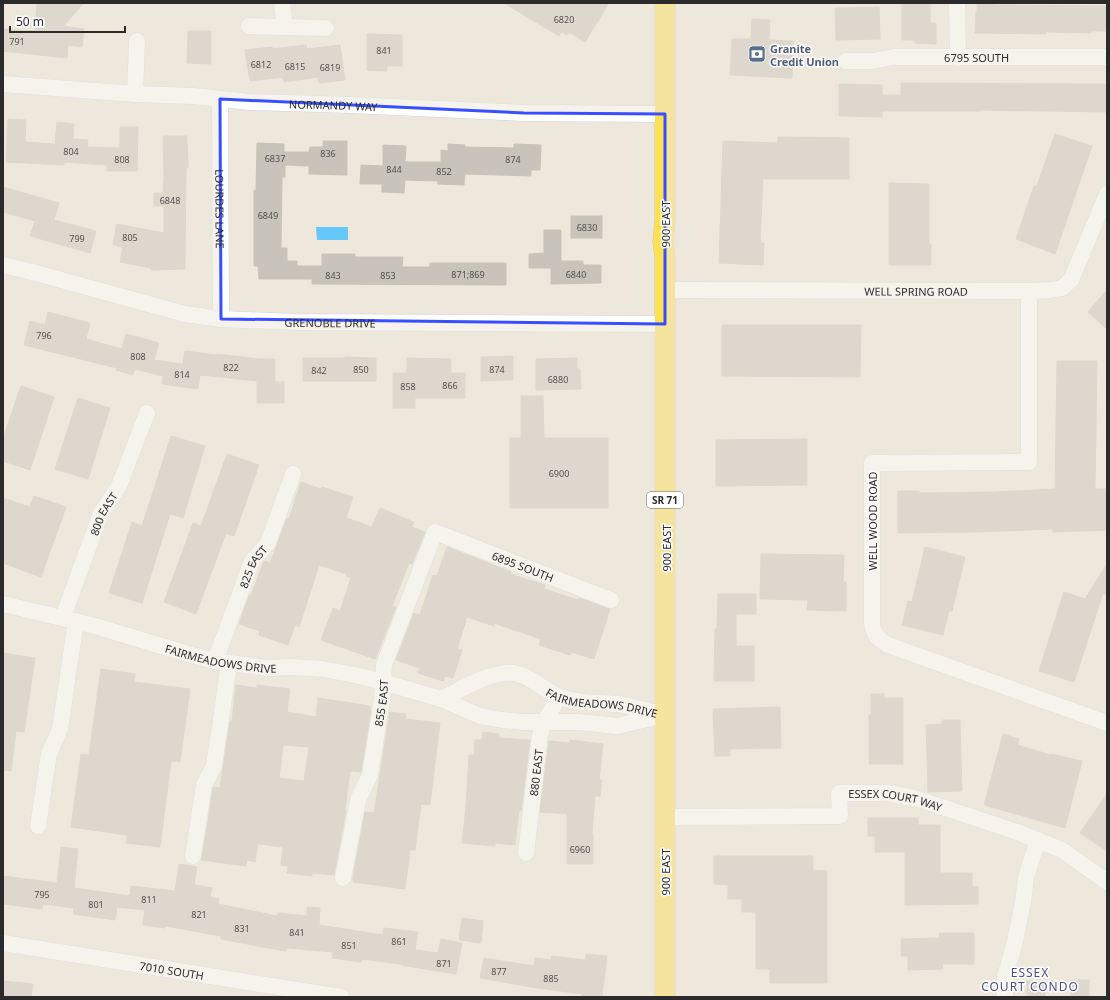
<svg xmlns="http://www.w3.org/2000/svg" width="1110" height="1000" viewBox="0 0 1110 1000" font-family="'Noto Sans',sans-serif">
	<rect width="100%" height="100%" fill="#eee7dc"/>
	<!-- water -->
	<polygon fill="#66c7f9" points="316,227 348,227 348,240 317,240"/>
	<!-- building -->
	<g fill="#c9c4bb" stroke="#cac4b5" fill-rule="evenodd">
		<polygon points="37,3 84,3 63,26 84,29 82,47 68,45 67,58 3,51 3,29 35,31"/>
		<polygon points="504,3 609,3 585,42 569,32 567,35 561,32 559,36"/>
		<polygon points="902,3 930,3 930,23 936,23 936,44 915,43 915,40 902,40"/>
		<polygon points="977,3 995,3 995,5 1107,6 1107,31 1091,31 1091,33 1046,32 1046,34 975,33 976,12 977,13"/>
		<polygon points="879,7 880,39 836,40 835,8"/>
		<polygon points="752,19 770,20 769,40 793,41 792,78 730,75 732,39 751,39"/>
		<polygon points="188,31 211,31 211,64 187,63"/>
		<polygon points="367,34 402,35 402,66 387,66 387,71 367,70"/>
		<polygon points="306,45 307,49 340,45 345,80 319,83 318,77 284,82 283,77 250,81 245,50 272,47 272,49"/>
		<polygon points="901,83 1107,84 1107,112 980,110 980,111 882,111 882,117 839,116 839,84 882,85 882,95 901,95"/>
		<polygon points="8,119 26,120 25,142 55,144 57,122 74,124 73,139 88,140 87,147 120,148 120,127 138,127 137,171 107,171 107,165 64,162 64,165 6,162"/>
		<polygon points="1055,134 1092,146 1055,254 1016,239 1034,186 1037,186"/>
		<polygon points="163,136 187,136 188,168 186,168 185,269 152,270 151,268 120,262 123,247 113,245 117,224 164,233 164,206 154,206 154,193 163,193 164,178"/>
		<polygon points="778,137 849,138 849,179 763,179 760,243 764,243 763,265 719,263 723,141 778,143"/>
		<polygon points="323,141 347,141 347,175 309,174 309,166 285,165 285,177 282,177 281,248 287,248 287,261 297,261 297,266 322,266 322,254 355,254 355,257 403,257 402,267 430,267 430,263 506,263 506,285 312,284 312,279 259,279 258,266 254,266 254,190 256,190 257,143 284,144 284,152 309,152 310,147 323,147"/>
		<polygon points="448,144 465,145 465,147 514,148 514,144 541,145 540,170 531,170 531,176 465,174 464,185 438,184 438,181 405,180 404,193 382,192 382,184 360,184 361,165 383,166 383,145 406,146 405,162 441,162 441,150 448,151"/>
		<polygon points="889,183 929,184 929,244 931,244 931,265 889,265"/>
		<polygon points="3,187 59,203 54,220 96,231 90,253 30,236 35,221 3,212"/>
		<rect x="571" y="216" width="31" height="22"/>
		<polygon points="544,230 561,230 561,261 583,261 583,265 601,265 601,283 551,284 551,268 529,268 529,254 544,253"/>
		<polygon points="1107,290 1107,329 1088,312"/>
		<polygon points="48,312 90,323 86,339 122,349 126,334 159,343 154,360 183,364 185,351 216,355 217,354 259,359 275,359 275,382 284,382 284,403 257,403 257,381 200,375 198,389 162,384 163,376 135,369 133,375 116,370 117,368 24,345 30,321 45,325"/>
		<polygon points="722,325 861,325 860,377 722,376"/>
		<polygon points="513,356 513,380 481,381 481,357"/>
		<polygon points="345,357 376,358 376,381 303,381 303,358 345,358"/>
		<polygon points="407,358 451,359 451,373 465,373 465,398 415,398 415,408 393,408 393,373 407,373"/>
		<polygon points="577,358 577,369 580,369 581,389 536,390 536,359"/>
		<polygon points="1057,361 1097,361 1095,489 1107,489 1107,530 1053,532 1053,529 978,532 898,533 898,491 919,491 919,493 993,492 1055,489"/>
		<polygon points="21,386 54,397 30,470 3,461 3,439"/>
		<polygon points="521,396 543,396 544,438 608,438 608,508 510,508 510,438 521,438"/>
		<polygon points="78,398 110,408 88,479 55,469"/>
		<polygon points="171,436 205,446 183,518 170,514 142,603 109,593 132,522 142,526"/>
		<polygon points="807,439 807,485 716,486 716,440"/>
		<polygon points="227,454 259,465 234,536 226,533 196,614 164,602 193,523 201,526"/>
		<polygon points="301,482 321,489 322,487 353,497 346,518 372,527 380,508 414,522 412,527 425,532 412,564 409,563 392,606 396,607 375,659 321,640 333,608 340,611 351,578 346,576 347,574 319,565 299,627 295,625 288,645 259,635 260,631 239,624 249,596 251,596 263,563 265,561 270,563 287,518 289,519"/>
		<polygon points="34,496 66,507 41,577 3,563 3,498 30,507"/>
		<polygon points="447,547 511,572 510,574 545,585 544,589 578,600 579,598 610,609 594,659 571,652 570,655 539,645 541,639 494,623 494,626 467,617 457,649 462,650 453,678 445,676 443,681 418,673 420,668 396,660 414,613 420,615 433,575 437,576"/>
		<polygon points="925,547 965,557 952,611 949,611 943,635 902,625 908,601 912,602"/>
		<polygon points="761,554 844,555 843,582 846,582 846,611 807,610 808,600 760,599"/>
		<polygon points="1107,564 1107,596 1103,593 1074,682 1039,671 1064,592 1085,599"/>
		<polygon points="718,594 756,594 756,614 736,614 736,646 754,646 754,681 714,681 715,629 717,629"/>
		<polygon points="3,653 35,658 24,732 16,731 11,771 3,770"/>
		<polygon points="101,669 135,674 134,682 190,689 180,762 171,761 160,847 126,843 127,835 71,827 81,754 89,755"/>
		<path d="M236 685 257 688V685L290 689 287 712 316 717 318 698 370 706V710H371L361 772 350 771 345 809 346 810 334 875 312 873V876L287 873 288 866 281 865 283 847 258 844 255 862 247 860 246 866 201 860 208 823 213 788 214 787 220 788 230 721H232ZM283 745 309 747 304 781 279 778Z"/>
		<polygon points="871,694 884,694 884,698 903,698 903,764 869,764 869,715 871,715"/>
		<polygon points="780,707 781,748 730,749 730,756 715,756 713,709"/>
		<polygon points="390,712 406,714 405,719 440,723 430,805 421,804 415,850 410,850 405,889 353,882 353,877 365,812 374,813"/>
		<polygon points="942,720 960,720 962,791 928,792 926,725 942,724"/>
		<polygon points="483,732 499,734 499,738 530,740 521,811 519,810 515,845 495,843 495,846 462,843 466,807 469,755 474,755 475,740 482,740"/>
		<polygon points="1003,734 1019,739 1017,745 1051,755 1051,754 1082,761 1065,828 984,805"/>
		<polygon points="570,740 603,744 599,780 602,780 600,796 595,796 592,834 593,834 593,864 567,864 567,814 540,812 549,741 569,743"/>
		<polygon points="1107,794 1107,851 1080,833"/>
		<polygon points="868,818 918,818 918,825 940,825 940,873 972,873 972,886 978,887 978,904 905,905 905,852 875,852 875,836 868,836"/>
		<polygon points="61,847 78,849 74,888 130,896 131,886 175,891 179,864 197,867 194,885 212,888 210,897 219,899 218,904 277,916 278,913 307,916 307,907 320,908 319,925 383,935 384,928 418,932 415,950 438,953 441,939 462,943 456,974 401,965 401,964 362,959 361,962 332,958 333,952 287,948 286,951 274,949 221,939 221,936 165,926 165,928 143,925 145,910 117,907 115,920 73,914 74,908 43,904 42,909 3,904 3,876 57,883"/>
		<polygon points="714,856 813,856 813,870 827,871 827,983 770,983 770,969 756,969 756,912 742,912 742,899 728,899 728,885 714,884"/>
		<polygon points="462,918 483,921 481,943 459,940"/>
		<polygon points="939,933 974,933 974,964 942,964 943,969 908,970 908,956 901,956 901,939 940,938"/>
		<polygon points="586,954 607,956 602,997 582,997 582,994 531,987 480,978 484,958 534,966 535,958 551,960 552,956 586,960"/>
		<rect x="1071" y="980" width="18" height="17"/>
		<polygon points="3,981 33,984 31,997 3,997"/>
		<polygon points="1027,981 1044,981 1045,997 1027,997"/>
	</g>
	<g fill="none" stroke-linecap="round" stroke-linejoin="round">
		<defs>
			<g id="minor">
				<polyline points="282,3 285,27"/>
				<polyline points="957,3 958,58"/>
				<polyline points="249,26 326,28"/>
				<path id="s1" d="M846 61H873L893 57H1107"/>
				<path id="s2" d="M3 84 135 94 193 96 250 102 351 105 524 113 665 114"/>
				<polyline points="135,94 137,41"/>
				<path id="s3" d="M220 99 221 319"/>
				<path id="s4" d="M3 265 32 272 185 314 221 319 295 322 665 324"/>
				<path id="s5" d="M665 290 1029 291 1051 290 1062 288 1071 280 1107 194"/>
				<path d="M1029 291V462L872 463V623C874 636 877 638 888 645L1107 723"/>
				<path id="s6" d="M3 604 95 626 188 654 215 661 267 668 293 667 323 669 355 675 383 682 441 699 480 716 502 720 523 722H579L617 726 665 715"/>
				<path id="s7" d="M63 617 101 513 119 486 147 413"/>
				<path id="s8" d="M215 661 252 561 268 543 293 474"/>
				<path id="s9" d="M441 699C460 690 484 675 505 673 529 671 541 690 560 697 579 704 598 702 617 704 632 706 647 711 662 714"/>
				<path id="s10" d="M665 817 840 816 839 793H887L915 798 1017 832 1062 850 1107 882"/>
				<polyline points="38,826 49,754 60,729 76,621"/>
				<path id="s11" d="M526 853 540 735 544 722 559 697"/>
				<polyline points="193,856 204,785 214,766 229,664"/>
				<path id="s12" d="M343 878 358 800 370 775 382 699 384 665 435 532 611 600"/>
				<path id="s13" d="M3 943 341 997"/>
				<polyline points="1005,997 1005,976 1014,946 1023,902 1026,877 1038,840"/>
			</g>
			<polyline id="major" points="665,3 665,219 663,242 665,258 665,997"/>
		</defs>
		<!-- minor casing -->
		<use href="#minor" stroke="#d1d3e5" stroke-width="17"/>
		<!-- major casing -->
		<use href="#major" stroke="#c8c8c8" stroke-width="21"/>
		<!-- minor -->
		<use href="#minor" stroke="#fff" stroke-width="16"/>
		<!-- major -->
		<use href="#major" stroke="#fde152" stroke-width="20"/>
	</g>
	<!-- marked area -->
	<path d="M0 0H1110V1000H0ZM220 99 524 113 665 114V324L221 319Z" fill="#eee7dc" fill-opacity=".55" fill-rule="evenodd"/>
	<path fill="none" stroke="#384fff" stroke-width="3" stroke-linejoin="round" d="M220 99 524 113 665 114V324L221 319Z"/>
	<!-- icons -->
	<defs>
		<symbol id="bank-square" viewBox="-11 -11 22 22"><rect x="-9" y="-9" width="18" height="18" rx="4" fill="#5c6f8a" stroke="#fff"/><path d="M-6-4H6V4H-6ZM0-2.3a2.3 2.3 0 1 0 0 4.6a2.3 2.3 0 1 0 0-4.6Z" fill="#fff"/></symbol>
	</defs>
	<g fill-rule="evenodd">
		<use href="#bank-square" x="747" y="44" width="20" height="20"/>
	</g>
	<g text-anchor="middle" dominant-baseline="central" stroke-width="3" stroke-linejoin="round" paint-order="stroke">
		<!-- number labels -->
		<g font-size="9" fill="#52514f">
			<text x="564" y="19">6820</text>
			<text x="17" y="41">791</text>
			<text x="384" y="50">841</text>
			<text x="261" y="64">6812</text>
			<text x="295" y="66">6815</text>
			<text x="330" y="67">6819</text>
			<text x="71" y="151">804</text>
			<text x="328" y="153">836</text>
			<text x="275" y="158">6837</text>
			<text x="122" y="159">808</text>
			<text x="513" y="159">874</text>
			<text x="394" y="169">844</text>
			<text x="444" y="171">852</text>
			<text x="170" y="200">6848</text>
			<text x="268" y="215">6849</text>
			<text x="587" y="227">6830</text>
			<text x="130" y="237">805</text>
			<text x="77" y="238">799</text>
			<text x="468" y="274">871;869</text>
			<text x="576" y="274">6840</text>
			<text x="333" y="275">843</text>
			<text x="388" y="275">853</text>
			<text x="44" y="335">796</text>
			<text x="138" y="356">808</text>
			<text x="231" y="367">822</text>
			<text x="361" y="369">850</text>
			<text x="497" y="369">874</text>
			<text x="319" y="370">842</text>
			<text x="182" y="374">814</text>
			<text x="558" y="379">6880</text>
			<text x="450" y="385">866</text>
			<text x="408" y="386">858</text>
			<text x="559" y="473">6900</text>
			<text x="580" y="849">6960</text>
			<text x="42" y="894">795</text>
			<text x="149" y="899">811</text>
			<text x="96" y="904">801</text>
			<text x="199" y="914">821</text>
			<text x="242" y="928">831</text>
			<text x="297" y="932">841</text>
			<text x="399" y="941">861</text>
			<text x="349" y="945">851</text>
			<text x="444" y="963">871</text>
			<text x="499" y="971">877</text>
			<text x="551" y="978">885</text>
		</g>
		<!-- shield labels -->
		<rect fill="#fff" stroke="#6b6b6b" stroke-width="1" x="647" y="492" width="36" height="16" rx="3"/>
		<g font-size="10" font-weight="bold" fill="#2b2b2b">
			<text x="665" y="500">SR 71</text>
		</g>
		<!-- service labels -->
		<g font-size="11" font-weight="bold" fill="#4e5e75" stroke="#fff" text-anchor="start">
			<text x="770" y="48">Granite<tspan x="770" dy="13">Credit Union</tspan></text>
		</g>
		<!-- street labels -->
		<g font-size="11" fill="#2b2b2b" stroke="#fff">
			<text stroke="none"><textPath href="#s1" startOffset="131">6795 SOUTH</textPath></text>
			<text stroke="none"><textPath href="#s2" startOffset="331">NORMANDY WAY</textPath></text>
			<text stroke="none"><textPath href="#s3" startOffset="110">LOURDES LANE</textPath></text>
			<text transform="translate(665 224) rotate(-90)">900 EAST</text>
			<text stroke="none"><textPath href="#s5" startOffset="251">WELL SPRING ROAD</textPath></text>
			<text stroke="none"><textPath href="#s4" startOffset="334">GRENOBLE DRIVE</textPath></text>
			<text stroke="none"><textPath href="#s7" startOffset="111">800 EAST</textPath></text>
			<text transform="translate(872 521) rotate(-90)">WELL WOOD ROAD</text>
			<text transform="translate(666 548) rotate(-90)">900 EAST</text>
			<text stroke="none"><textPath href="#s12" startOffset="455">6895 SOUTH</textPath></text>
			<text stroke="none"><textPath href="#s8" startOffset="102">825 EAST</textPath></text>
			<text stroke="none"><textPath href="#s6" startOffset="225">FAIRMEADOWS DRIVE</textPath></text>
			<text stroke="none"><textPath href="#s9" startOffset="173">FAIRMEADOWS DRIVE</textPath></text>
			<text stroke="none"><textPath href="#s12" startOffset="180">855 EAST</textPath></text>
			<text stroke="none"><textPath href="#s11" startOffset="81">880 EAST</textPath></text>
			<text stroke="none"><textPath href="#s10" startOffset="255">ESSEX COURT WAY</textPath></text>
			<text transform="translate(665 872) rotate(-90)">900 EAST</text>
			<text stroke="none"><textPath href="#s13" startOffset="171">7010 SOUTH</textPath></text>
		</g>
		<!-- neighbourhood labels -->
		<g font-size="12" letter-spacing="1" fill="#474d80" stroke="#fff">
			<text x="1030" y="972">ESSEX<tspan x="1030" dy="14">COURT CONDO</tspan></text>
		</g>
	</g>
	<!-- border -->
	<rect width="1110" height="1000" fill="none" stroke="#2b2b2b" stroke-width="8"/>
	<!-- scale -->
	<path d="M10 26v6h115v-6" fill="none" stroke="#2b2b2b" stroke-width="2"/>
	<text x="16" y="26" font-size="12" fill="#2b2b2b" stroke="#ffffff" stroke-width="3" paint-order="stroke">50 m</text>
</svg>
